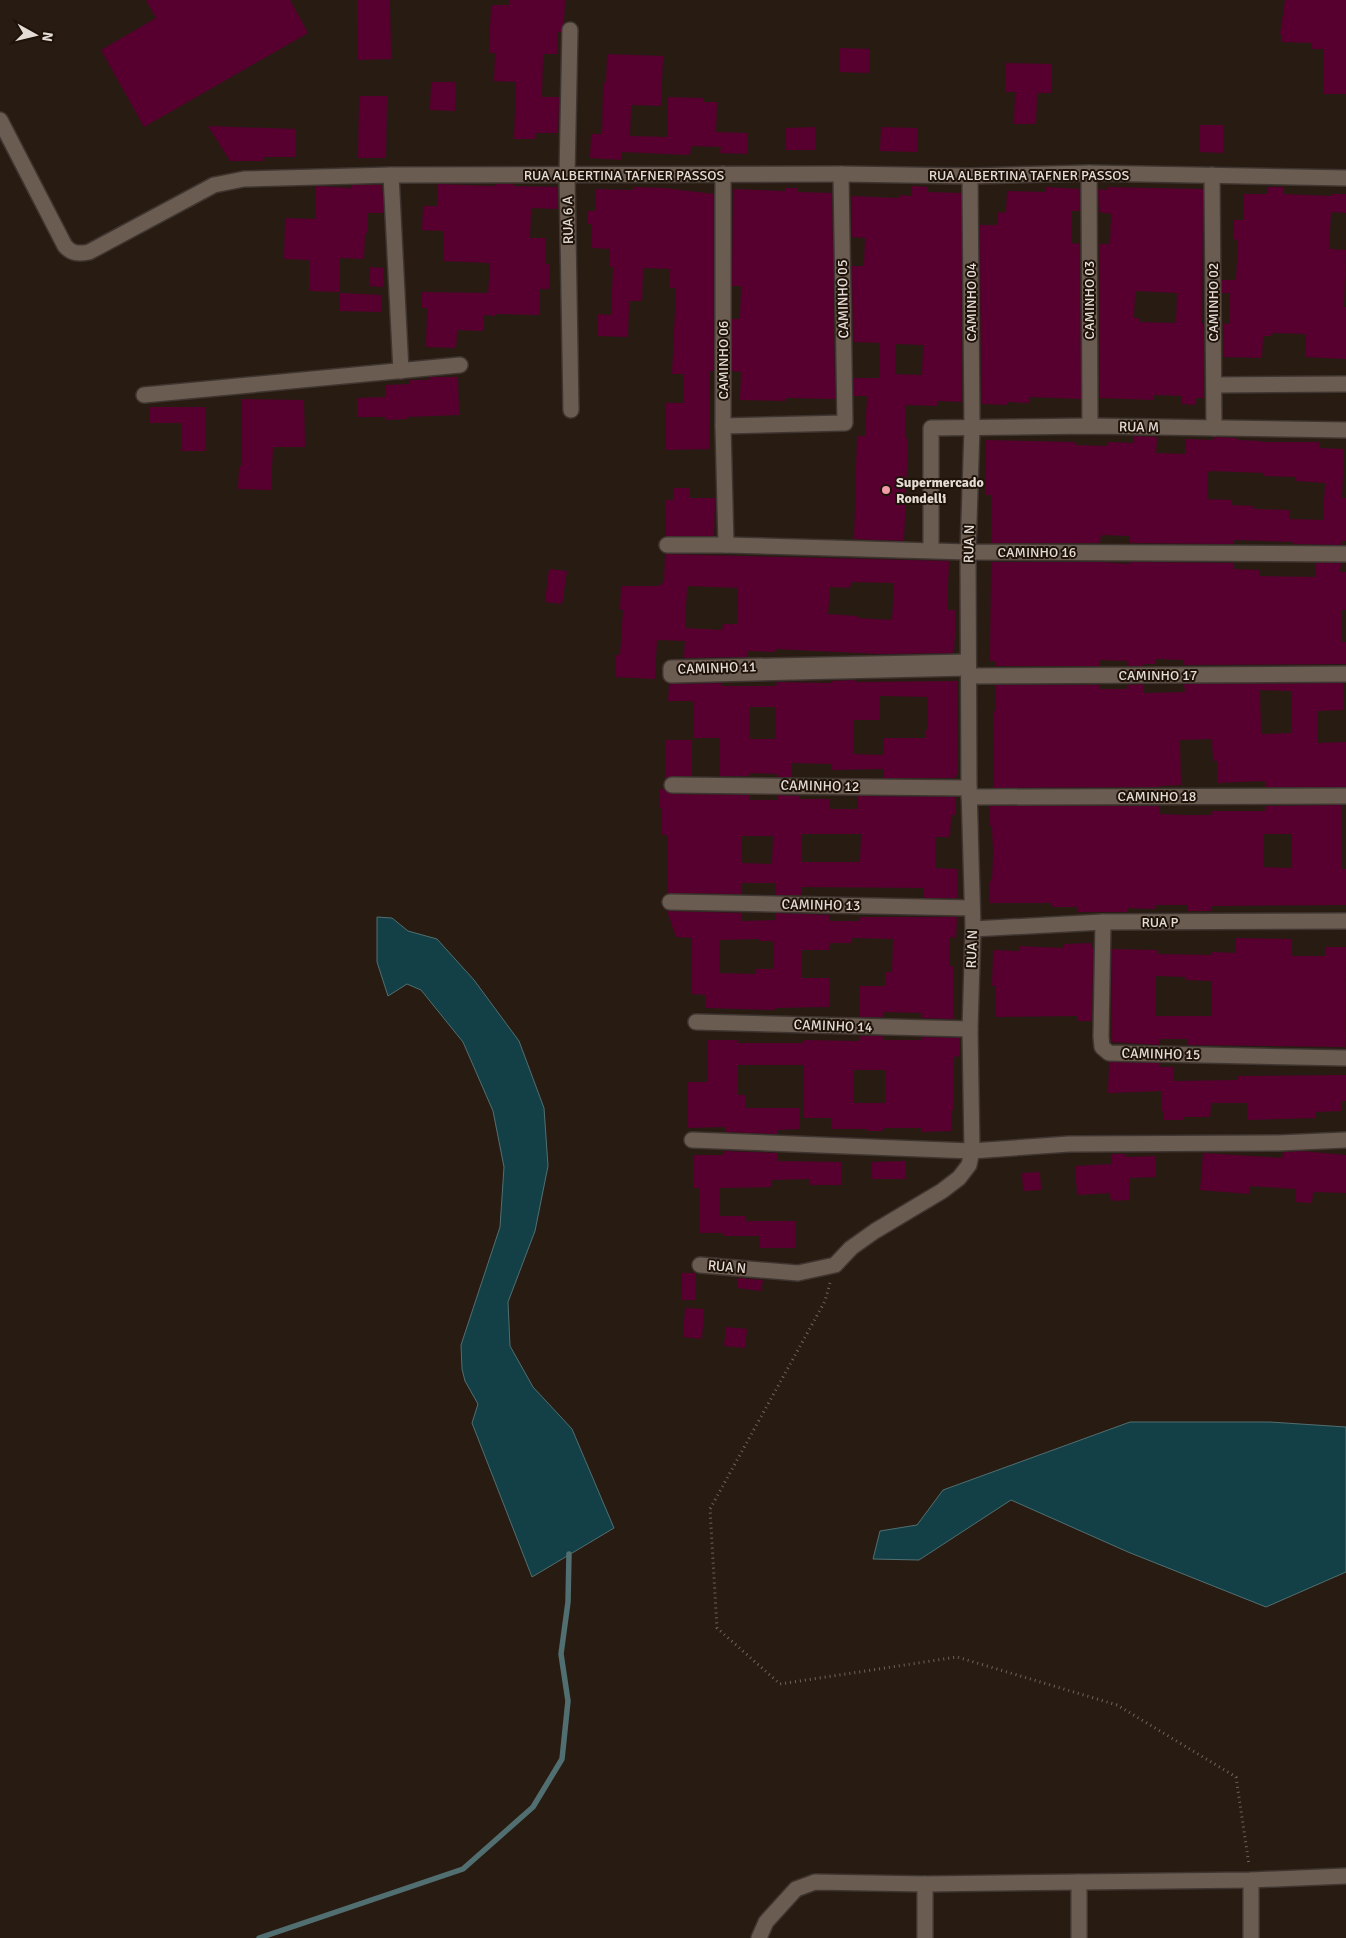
<svg xmlns="http://www.w3.org/2000/svg" width="1346" height="1938" viewBox="0 0 1346 1938" font-family="Signika,sans-serif">
	<rect width="100%" height="100%" fill="#281b12"/>
	<!-- water -->
	<g fill="#124046" stroke="#516f71">
		<polygon points="377,917 392,918 408,931 437,939 474,980 519,1041 544,1108 548,1166 535,1231 508,1302 510,1346 533,1387 572,1429 614,1528 532,1577 472,1423 478,1404 465,1381 462,1369 461,1345 500,1227 504,1167 493,1111 463,1042 421,990 407,984 388,996 377,962"/>
		<polygon points="1130,1422 1270,1422 1346,1427 1346,1572 1266,1607 1128,1552 1011,1500 919,1560 873,1559 880,1531 917,1525 943,1490"/>
	</g>
	<g fill="none" stroke-linecap="round" stroke-linejoin="round">
		<!-- stream -->
		<polyline stroke="#516f71" stroke-width="5.5" points="259,1938 463,1869 533,1807 562,1759 568,1701 561,1654 568,1602 569,1554"/>
	</g>
	<!-- building -->
	<g fill="#570030" fill-rule="evenodd">
		<polygon points="146,0 290,0 308,33 144,127 101,50 156,18"/>
		<polygon points="357,0 390,0 391,59 358,60"/>
		<polygon points="509,0 565,0 564,24 561,32 557,32 557,54 543,54 542,97 559,97 558,133 536,133 536,139 514,139 516,82 494,81 495,53 489,53 491,5 509,5"/>
		<polygon points="1285,0 1346,0 1346,94 1323,94 1324,49 1312,49 1312,43 1281,42 1281,34 1280,34"/>
		<polygon points="840,48 870,49 869,73 839,72"/>
		<polygon points="607,54 663,56 661,106 631,105 630,136 667,137 668,97 704,98 704,102 717,102 716,132 747,133 747,154 720,153 721,147 691,146 690,155 622,152 622,160 590,158 591,134 602,134 603,83 606,83"/>
		<polygon points="1006,63 1052,64 1051,93 1037,93 1036,124 1014,124 1015,92 1005,92"/>
		<polygon points="431,82 456,82 455,111 430,110"/>
		<polygon points="359,96 387,96 386,158 358,158"/>
		<polygon points="1200,125 1223,125 1223,153 1199,152"/>
		<polygon points="208,126 296,129 296,157 263,157 263,161 230,161"/>
		<polygon points="815,127 815,150 786,150 786,128"/>
		<polygon points="881,127 918,128 917,152 880,151"/>
		<polygon points="438,184 495,186 495,184 513,184 513,186 558,187 558,209 531,208 530,238 545,238 545,264 550,264 549,289 540,289 540,315 496,314 496,316 484,315 483,331 457,330 456,348 426,347 427,308 422,308 422,292 488,293 490,263 443,261 444,231 422,230 423,206 437,206"/>
		<polygon points="352,185 382,185 384,213 368,213 368,233 365,233 364,259 340,258 339,292 309,291 309,260 284,259 285,218 315,219 316,186 352,188"/>
		<path d="M912 186 928 187V192L961 193 962 402 938 401V406L906 405 905 438H908L904 541 854 539 857 436H865L867 396H854V378H879L880 343 853 342 852 266H864L865 238 851 237V196L899 198 900 195 911 196ZM896 344 923 345 922 375 895 374Z"/>
		<polygon points="633,187 664,188 714,194 714,371 710,371 710,449 666,450 666,403 684,403 684,374 672,374 676,288 669,288 670,269 643,268 642,301 629,301 628,337 598,336 598,314 611,315 613,267 609,267 610,249 592,248 592,224 588,224 588,211 595,211 595,189 633,190"/>
		<polygon points="1046,187 1080,189 1080,211 1072,211 1071,243 1080,244 1081,399 1030,397 1029,403 1007,402 1007,405 983,404 981,403 980,225 998,225 998,212 1006,213 1007,191 1046,192"/>
		<path d="M1107 187 1203 189 1202 323H1204V398H1196V405L1182 404V396L1154 395V400L1099 398V244H1110L1111 214 1099 212 1098 189 1107 190ZM1135 291 1177 293 1176 323 1140 322V318H1134Z"/>
		<polygon points="1268,187 1284,187 1284,194 1332,196 1332,194 1346,194 1346,213 1331,212 1329,249 1346,250 1344,307 1346,307 1346,359 1305,357 1306,334 1272,333 1271,336 1263,336 1262,358 1223,357 1223,323 1229,324 1230,293 1222,293 1222,280 1236,280 1238,240 1233,239 1234,220 1243,220 1244,194 1268,194"/>
		<polygon points="785,188 798,188 798,192 832,193 835,399 786,398 786,401 740,400 741,372 732,371 732,319 740,319 741,286 732,286 733,189 785,191"/>
		<polygon points="370,267 384,268 383,287 369,286"/>
		<polygon points="340,293 382,295 381,312 339,311"/>
		<polygon points="430,377 458,377 459,415 408,417 408,419 385,420 385,417 357,417 357,398 385,397 385,385 410,384 410,380 430,380"/>
		<polygon points="242,399 304,400 305,447 273,447 271,490 238,489 239,466 242,466"/>
		<polygon points="150,407 205,407 205,451 181,451 181,423 150,423"/>
		<path d="M1134 436 1157 437 1156 453 1185 454 1186 439 1214 440V437L1238 438V440L1262 441V442H1320V448L1344 449 1342 498H1346V541H1341V545L1293 544V542L1234 540V544L1129 543 1130 536 1101 535 1100 543H991V495H985L986 440 1075 442V445L1108 446V442L1134 443ZM1211 471 1263 473V476L1296 477V481L1325 483 1323 520 1289 519V510L1254 509V506L1232 505V500L1207 499 1208 472Z"/>
		<polygon points="673,488 690,488 690,498 715,498 714,536 666,536 665,500 674,500"/>
		<path d="M665 554 949 561 947 610H956L954 653 879 654 775 649V652L747 651V657L684 658 685 636V641L657 640 655 679 615 677 616 655H620L623 610H620L621 586H660L661 583H664ZM851 582 894 583 892 620 857 618V616L828 614 830 587 850 588ZM687 586 738 588 737 624H723L722 630 685 628Z"/>
		<polygon points="991,562 1100,562 1129,564 1129,562 1233,563 1233,569 1259,570 1259,576 1316,577 1316,563 1341,563 1340,572 1346,572 1346,610 1342,610 1342,642 1346,642 1346,664 1184,665 1184,660 1155,659 1155,664 1143,664 1143,666 1128,666 1128,661 1099,660 1099,666 996,666 996,661 990,661"/>
		<polygon points="549,569 567,571 562,604 545,602"/>
		<path d="M855 680V682L958 681V775H955V778H883V769L832 770V764L792 763V777H777V774L750 773V776H720V738H694V701H668L669 684 721 683V686H776L777 682 832 683V681ZM880 696 928 697V730H925V738H883V755L853 754V720H880ZM749 707H776V739H749Z"/>
		<path d="M1343 683 1344 710 1318 711V743L1346 742V787H1265V781L1217 783V761H1213L1212 739 1180 740 1181 785 1159 786V787L994 788 993 711H996V685H1099V689H1127L1128 685 1144 684V693L1185 692 1184 684ZM1260 690 1291 691V733L1261 734Z"/>
		<polygon points="665,740 692,740 692,776 672,776 665,779"/>
		<path d="M660 789H664L672 794 750 795V800H777V795L800 796V799H830V809H858V796L955 797V815H951L950 837H935V868L957 869V898H924V888L801 887V895H775V883H742V894L667 893 668 835H662V808H660ZM801 834H861L860 862H801ZM742 836H773L772 864 742 863Z"/>
		<path d="M1342 805V869H1346V905L1212 906V911H1187V905H1155V909L1127 908V912H1078V907H1051V903H990V881H992L993 854 992 826H990V806H1159V814L1188 815H1211V811H1266V806ZM1264 834H1291V868L1263 867Z"/>
		<path d="M667 911 742 913V921L775 920V913L829 915V921H860V917H957L956 938 950 937 949 966H953V1019L922 1018V1013L884 1012V1017H859V986H885V972H892L893 939 852 938V943H829V950H801V978H829V1007L775 1008V1010L705 1008V995L691 994 692 938 676 937ZM759 939V941H774V969H755V974L719 973V940Z"/>
		<path d="M1236 938 1291 939V956H1325V947H1346L1345 1047 1187 1045V1039H1159V1045L1111 1042 1112 949 1158 950V954L1212 955V952L1235 953ZM1156 976 1186 977V980L1212 981 1211 1016H1155Z"/>
		<polygon points="1091,943 1091,948 1093,948 1092,1021 1077,1021 1077,1016 995,1017 996,986 992,986 993,950 1020,951 1020,946 1064,948 1064,944"/>
		<path d="M859 1036H884V1040H922V1037L960 1038V1056L954 1057V1110H951V1131L922 1132V1128H883V1131H867V1129H831V1118H803L804 1065H738V1095H746V1108H800V1129L777 1130V1134L725 1132V1127L688 1128V1082H707V1040H738V1043H804V1040L859 1041ZM853 1070H885V1103H853Z"/>
		<polygon points="1109,1062 1159,1063 1159,1067 1174,1067 1174,1081 1238,1080 1237,1076 1346,1075 1346,1101 1341,1101 1341,1111 1316,1112 1316,1118 1247,1120 1247,1103 1211,1103 1210,1117 1184,1117 1184,1120 1164,1120 1164,1111 1161,1111 1161,1091 1108,1093"/>
		<polygon points="724,1151 777,1153 778,1161 841,1162 841,1185 810,1185 810,1179 772,1180 772,1187 720,1188 720,1216 746,1216 746,1221 796,1221 796,1248 760,1248 760,1236 723,1236 723,1233 699,1233 699,1188 693,1188 693,1155 724,1155"/>
		<polygon points="1301,1151 1346,1155 1346,1193 1313,1192 1312,1203 1295,1202 1296,1189 1249,1186 1249,1194 1200,1190 1203,1153 1282,1158 1283,1152"/>
		<polygon points="1111,1154 1126,1154 1126,1157 1156,1156 1156,1177 1129,1178 1129,1200 1111,1201 1110,1193 1077,1195 1075,1166 1111,1164"/>
		<polygon points="906,1161 906,1179 872,1179 872,1162"/>
		<polygon points="1040,1172 1041,1190 1023,1191 1022,1173"/>
		<polygon points="682,1273 696,1273 695,1300 681,1300"/>
		<polygon points="738,1278 763,1280 761,1291 737,1288"/>
		<polygon points="685,1308 704,1309 702,1339 683,1337"/>
		<polygon points="726,1327 747,1329 745,1348 724,1346"/>
	</g>
	<g fill="none" stroke-linecap="round" stroke-linejoin="round">
		<defs>
			<g id="minor">
				<polyline points="570,30 567,175 571,410"/>
				<path d="M0 120 65 246C72 254 79 254 89 252L214 185 244 179 391 175 841 174 970 176 1089 173 1346 178"/>
				<polyline points="1089,173 1090,426"/>
				<polyline points="723,174 723,426 726,545"/>
				<polyline points="391,175 401,371"/>
				<polyline points="1212,175 1214,428"/>
				<polyline points="1214,385 1346,384"/>
				<polyline points="144,395 460,365"/>
				<polyline points="723,426 845,423 841,174"/>
				<polyline points="667,545 726,545 968,552 1346,554"/>
				<polyline points="931,550 931,428 1090,426 1346,430"/>
				<polygon points="968,662 968,668 671,675 671,668"/>
				<polyline points="969,676 1346,674"/>
				<polyline points="672,785 969,788"/>
				<polyline points="969,797 1346,796"/>
				<polyline points="670,902 972,908"/>
				<polyline points="1103,922 1101,1037 1102,1047 1109,1053 1346,1058"/>
				<polyline points="973,929 1103,922 1346,921"/>
				<polyline points="696,1022 970,1029"/>
				<polyline points="692,1140 972,1151 1069,1144 1278,1143 1346,1140"/>
				<polyline points="700,1265 798,1273 835,1265 851,1248 875,1231 942,1191 959,1178 969,1165 972,1151 970,1029 973,929 969,788 968,552 972,428 970,176"/>
				<polyline points="1079,1882 1079,1938"/>
				<polyline points="759,1938 766,1922 796,1889 815,1882 925,1884 1079,1882 1251,1880 1346,1876"/>
				<polyline points="925,1938 925,1884"/>
				<polyline points="1251,1938 1251,1880"/>
			</g>
		</defs>
		<!-- minor casing -->
		<use href="#minor" stroke="#3f3530" stroke-width="18"/>
		<!-- path -->
		<polyline stroke="#70645c" stroke-width="3" stroke-dasharray="1 4" stroke-linecap="butt" points="830,1283 825,1301 710,1509 717,1628 780,1684 957,1657 1117,1705 1236,1777 1249,1865"/>
		<!-- minor -->
		<use href="#minor" stroke="#6b5c51" stroke-width="15"/>
	</g>
	<!-- markers -->
	<circle fill="#f39aa7" stroke="#1e1209" stroke-width="2" cx="886" cy="490" r="5"/>
	<g text-anchor="middle" dominant-baseline="central" stroke-width="4" stroke-linejoin="round" paint-order="stroke">
		<!-- street labels -->
		<g font-size="14" fill="#e5dcd6" stroke="#1e1209">
			<text x="624" y="175">RUA ALBERTINA TAFNER PASSOS</text>
			<text x="1029" y="175">RUA ALBERTINA TAFNER PASSOS</text>
			<text transform="translate(568 220) rotate(-91)">RUA 6 A</text>
			<text transform="translate(843 299) rotate(-91)">CAMINHO 05</text>
			<text transform="translate(1089 300) rotate(-90)">CAMINHO 03</text>
			<text transform="translate(971 302) rotate(-90)">CAMINHO 04</text>
			<text transform="translate(1213 302) rotate(-90)">CAMINHO 02</text>
			<text transform="translate(723 360) rotate(-90)">CAMINHO 06</text>
			<text transform="translate(1139 427) rotate(1)">RUA M</text>
			<text transform="translate(969 544) rotate(-89)">RUA N</text>
			<text x="1037" y="552">CAMINHO 16</text>
			<text transform="translate(717 668) rotate(-2)">CAMINHO 11</text>
			<text x="1158" y="675">CAMINHO 17</text>
			<text transform="translate(820 786) rotate(1)">CAMINHO 12</text>
			<text x="1157" y="796">CAMINHO 18</text>
			<text transform="translate(821 905) rotate(1)">CAMINHO 13</text>
			<text x="1160" y="922">RUA P</text>
			<text transform="translate(972 949) rotate(-88)">RUA N</text>
			<text transform="translate(833 1026) rotate(2)">CAMINHO 14</text>
			<text transform="translate(1161 1054) rotate(1)">CAMINHO 15</text>
			<text transform="translate(727 1267) rotate(5)">RUA N</text>
		</g>
		<!-- poi labels -->
		<g font-size="14" font-weight="bold" fill="#e5dcd6" stroke="#1e1209" text-anchor="start">
			<text x="896" y="482">Supermercado<tspan x="896" dy="16">Rondelli</tspan></text>
		</g>
	</g>
	<!-- north arrow -->
	<g transform="translate(35 35) rotate(98)" stroke="#1e1209" stroke-width="4" paint-order="stroke">
	<path d="M0-4L9 19L0 12L-9 19Z" fill="#e5dcd6"/>
	<text y="-8" font-size="14" font-weight="bold" text-anchor="middle" fill="#e5dcd6">N</text>
	</g>
</svg>
